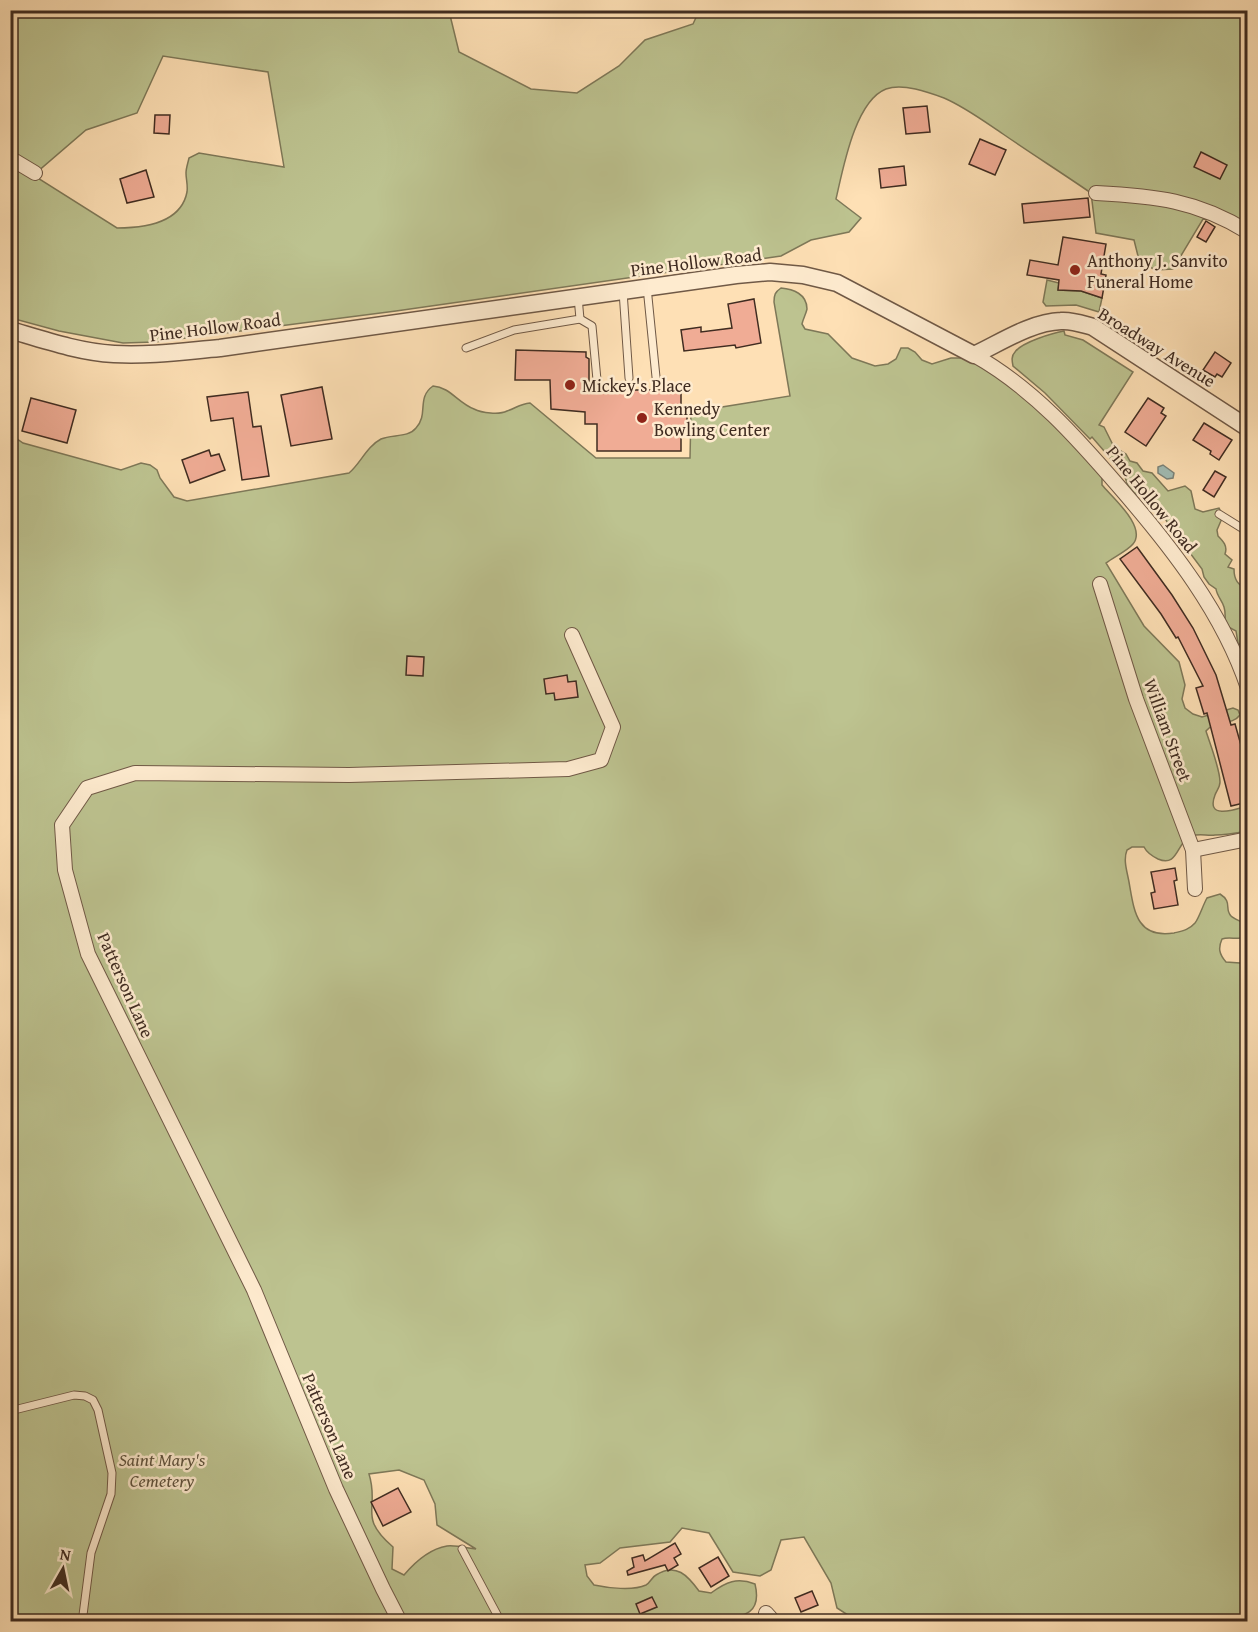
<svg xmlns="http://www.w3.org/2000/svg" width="1258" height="1632" viewBox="0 0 1258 1632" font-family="'Gentium Book Plus',serif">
	<rect width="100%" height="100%" fill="#fee0b5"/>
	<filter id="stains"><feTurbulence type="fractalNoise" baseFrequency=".00333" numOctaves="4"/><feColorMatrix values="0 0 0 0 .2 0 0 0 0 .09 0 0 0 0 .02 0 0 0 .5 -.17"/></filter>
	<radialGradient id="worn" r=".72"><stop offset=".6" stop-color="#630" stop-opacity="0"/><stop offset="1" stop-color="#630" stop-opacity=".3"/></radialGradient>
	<!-- green -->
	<g fill="#bdc390" stroke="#7e7858" stroke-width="1.5" fill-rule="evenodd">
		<path d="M11 11H449L459 52 531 89 577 93 619 66 645 40 693 24 699 11H1247V230L1236 222 1203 219 1173 269 1155 270 1139 260 1134 240 1096 233 1091 193C1062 173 1032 154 1003 134 985 122 965 107 944 98 928 92 903 83 886 89 855 101 843 169 836 199L861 218 849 232 811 240 781 256 396 311 155 342 123 343 59 331 11 318V161L117 228C145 228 181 223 187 192 188 185 186 179 186 173 186 168 188 163 189 158L199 153 284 167 268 72 163 56 137 113 86 130 37 172 11 156Z"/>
		<polygon points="1047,280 1059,283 1058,290 1081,291 1102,298 1099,312 1076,305 1046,306 1043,302"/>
		<path d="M781 288C793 289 807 294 807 309 806 314 803 319 802 324L805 329 828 334 852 358 875 366 888 364 896 359 901 348H908L915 352 922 360 932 364 951 358H975L1008 378 1102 473V485C1113 498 1147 527 1133 544 1127 551 1114 557 1106 563L1144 626 1179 662 1185 685 1182 699 1185 708 1193 714 1202 717 1233 708 1238 710 1240 715C1232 726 1214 720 1206 731 1210 744 1220 769 1220 782 1220 787 1217 790 1215 795 1205 821 1237 809 1247 806V831C1237 833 1226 835 1215 835 1207 836 1199 833 1192 836 1176 841 1179 868 1158 859 1152 856 1147 853 1144 847H1132L1127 850C1123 860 1127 871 1129 882 1134 910 1136 939 1174 933 1182 931 1189 930 1195 923 1199 918 1203 905 1207 898L1220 894C1233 902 1224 909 1231 916 1234 919 1241 921 1245 924 1249 946 1233 935 1222 939 1218 948 1219 954 1226 962L1240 963 1248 972 1247 999 1245 1004 1248 1011 1247 1621H857L837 1608 831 1583 804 1537 781 1540 771 1570 760 1576 733 1572 709 1533 682 1528 670 1542 620 1548 600 1563 585 1565 587 1576 594 1585C608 1588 633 1591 646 1585 650 1583 652 1577 656 1575 676 1562 688 1576 699 1591L711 1593C726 1582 737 1577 755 1584 762 1613 745 1617 720 1619L721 1622 11 1621 10 434 23 443 121 470 141 463 150 465 157 470 160 478 174 497 187 501 349 473C361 463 366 447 381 439 392 434 408 438 416 428 429 414 416 398 433 386 450 387 458 403 474 409 482 413 499 415 507 411 516 408 520 404 530 403L596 458H690L691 412 790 396 774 302C774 295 775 292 781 288ZM399 1470 424 1480 435 1504 437 1525 476 1549C467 1548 456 1545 447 1546 429 1549 415 1562 404 1575L392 1569 393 1547C357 1516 380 1509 369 1474Z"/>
		<path d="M1064 331 1065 335 1083 340 1133 372 1099 425 1104 427 1114 447 1126 454 1130 461 1137 463 1143 471 1152 473 1168 491 1185 486 1191 491 1195 509 1203 512 1219 508 1223 516 1217 530 1218 536C1223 541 1228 546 1225 554L1232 560 1228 567 1234 569C1234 580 1238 585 1247 589V651L1238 643 1236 631C1219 623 1228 620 1224 607 1222 600 1217 596 1216 589L1209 584 1204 577 1202 569 1190 553 1188 542 1171 530 1166 520 1150 502 1143 496 1135 494 1128 486 1124 474 1092 437 1090 439 1045 393 1013 366C1012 361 1011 356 1015 352 1022 342 1053 333 1064 331Z"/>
	</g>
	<!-- water -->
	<polygon fill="#a1bcb4" stroke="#7a8279" stroke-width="1.5" points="1163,465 1174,473 1173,478 1167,479 1158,473 1158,467"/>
	<!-- building -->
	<g fill="#f0ac95" stroke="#402c21" stroke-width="1.5">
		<polygon points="927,106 930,132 906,134 903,108"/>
		<polygon points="155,115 170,115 169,134 154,133"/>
		<polygon points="980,139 1006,150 995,175 969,164"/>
		<polygon points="1201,152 1227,165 1220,179 1194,167"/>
		<polygon points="904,166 906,185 881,188 879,169"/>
		<polygon points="146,170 154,197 127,203 120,179"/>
		<polygon points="1088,198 1090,217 1024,223 1022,204"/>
		<polygon points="1206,221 1215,227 1206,242 1197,237"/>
		<polygon points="1063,237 1106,244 1101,274 1106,275 1102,298 1081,291 1058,290 1059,280 1027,275 1030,260 1058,265"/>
		<polygon points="754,299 761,343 736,348 735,345 684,351 681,330 701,327 701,332 732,328 728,304"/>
		<polygon points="516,350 586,352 586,357 589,359 589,390 681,390 681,412 687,412 687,434 681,434 681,451 597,451 597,424 585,424 585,412 551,409 550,380 515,380"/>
		<polygon points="1215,352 1231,363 1222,377 1217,374 1215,377 1203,370"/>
		<polygon points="322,387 332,439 291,446 281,395"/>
		<polygon points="248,392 253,427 261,426 269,476 242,480 233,418 211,421 207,397"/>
		<polygon points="31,398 76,410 67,443 22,431"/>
		<polygon points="1148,398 1164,408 1161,413 1166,416 1146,446 1125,432"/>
		<polygon points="1204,423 1232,440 1219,460 1210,454 1211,451 1193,440"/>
		<polygon points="209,450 211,456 219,454 225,470 190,483 182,460"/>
		<polygon points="1215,471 1226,477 1214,497 1203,490"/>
		<polygon points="1137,547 1172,595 1193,628 1216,675 1231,725 1235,724 1248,770 1248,802 1231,806 1207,713 1204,714 1196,688 1203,686 1178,637 1176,638 1161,614 1120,559"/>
		<polygon points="407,656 424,657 423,676 406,675"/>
		<polygon points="567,675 568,682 576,681 578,697 555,700 554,693 546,694 544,679"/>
		<polygon points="1175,868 1177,880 1174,881 1178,905 1154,909 1151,893 1155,892 1151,872"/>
		<polygon points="398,1488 411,1512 383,1526 371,1502"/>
		<polygon points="675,1543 681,1554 674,1558 678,1565 668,1571 665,1565 628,1575 627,1571 634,1567 632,1558 643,1555 645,1561"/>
		<polygon points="718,1557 729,1576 711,1587 699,1568"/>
		<polygon points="812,1591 818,1605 801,1612 795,1598"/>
		<polygon points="652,1597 657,1607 640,1614 636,1604"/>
	</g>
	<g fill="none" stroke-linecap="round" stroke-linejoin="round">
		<defs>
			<g id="service">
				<polyline points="647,287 656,377"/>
				<polyline points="623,291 629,378"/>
				<polyline points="580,319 592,326 597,380"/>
				<polyline points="466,348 514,330 580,319 578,297"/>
				<polyline points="1219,514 1248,532"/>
				<polyline points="10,1411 74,1395 85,1396 93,1400 98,1410 112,1473 111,1494 91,1553 83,1615 86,1622"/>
				<polyline points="462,1549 501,1622"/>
			</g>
			<g id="minor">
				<polyline points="10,158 35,173"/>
				<path d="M1096 193C1154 196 1197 200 1248 232"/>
				<path d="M974 355C1033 388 1077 438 1121 489 1172 548 1223 613 1248 688"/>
				<polyline points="1100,584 1136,699 1193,850 1195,889"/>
				<polyline points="1193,850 1248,839"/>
				<polyline points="766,1613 774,1622"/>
				<polyline points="400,1622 383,1589 336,1489 254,1290 88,954 65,870 62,825 87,788 135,773 349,775 568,769 601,760 613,727 572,635"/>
			</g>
			<path id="tertiary" d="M10 330C44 340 79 352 114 354 150 356 185 351 220 348L736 275 770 272 803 275 837 283 974 355C1000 343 1031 322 1061 321 1072 320 1082 324 1093 327L1248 428"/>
		</defs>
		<!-- service casing -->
		<use href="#service" stroke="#705946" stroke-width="9"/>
		<!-- minor casing -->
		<use href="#minor" stroke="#705946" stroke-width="16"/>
		<!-- tertiary casing -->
		<use href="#tertiary" stroke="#705946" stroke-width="19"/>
		<!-- service -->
		<use href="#service" stroke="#feebcf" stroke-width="7"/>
		<!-- minor -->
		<use href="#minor" stroke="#feebcf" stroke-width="14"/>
		<!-- tertiary -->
		<use href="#tertiary" stroke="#feebcf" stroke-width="16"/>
	</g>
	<!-- markers -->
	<g fill="#8f2418" stroke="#feebcf" stroke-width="2">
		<circle cx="1075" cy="270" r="6"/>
		<circle cx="570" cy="385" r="6"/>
		<circle cx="642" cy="418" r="6"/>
	</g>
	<g text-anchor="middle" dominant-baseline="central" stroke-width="5" stroke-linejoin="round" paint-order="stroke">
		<!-- poi labels -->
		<g font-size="18" fill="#402c21" stroke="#feebcf" text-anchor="start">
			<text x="1087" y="260">Anthony J. Sanvito<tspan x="1087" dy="21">Funeral Home</tspan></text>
			<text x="582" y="385">Mickey's Place</text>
			<text x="654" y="408">Kennedy<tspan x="654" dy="21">Bowling Center</tspan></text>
		</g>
		<!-- street labels -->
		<g font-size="18" fill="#402c21" stroke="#feebcf">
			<text transform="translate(696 262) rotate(-7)">Pine Hollow Road</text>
			<text transform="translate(215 327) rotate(-7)">Pine Hollow Road</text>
			<text transform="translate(1157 347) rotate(32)">Broadway Avenue</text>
			<text transform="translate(1152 499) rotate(51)">Pine Hollow Road</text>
			<text transform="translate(1168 730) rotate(70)">William Street</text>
			<text transform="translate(126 985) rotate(66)">Patterson Lane</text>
			<text transform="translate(330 1426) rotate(67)">Patterson Lane</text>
		</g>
		<!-- park labels -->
		<g font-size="18" font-style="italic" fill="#5f523d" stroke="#feebcf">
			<text x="162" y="1459">Saint Mary's<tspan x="162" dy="21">Cemetery</tspan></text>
		</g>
	</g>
	<!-- margin -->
	<rect width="1258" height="1632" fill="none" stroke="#fee0b5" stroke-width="36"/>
	<rect x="12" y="12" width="1234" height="1608" fill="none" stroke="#402c21" stroke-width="3"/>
	<rect x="18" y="18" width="1222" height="1596" fill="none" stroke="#402c21" stroke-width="1.5"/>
	<!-- north arrow -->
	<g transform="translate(63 1569) rotate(9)" stroke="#feebcf" stroke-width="4.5" paint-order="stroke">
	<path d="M0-4.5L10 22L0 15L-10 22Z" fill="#402c21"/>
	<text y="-9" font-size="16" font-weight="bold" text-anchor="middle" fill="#402c21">N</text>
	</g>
	<rect width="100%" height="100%" filter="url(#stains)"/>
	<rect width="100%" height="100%" fill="url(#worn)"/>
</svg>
